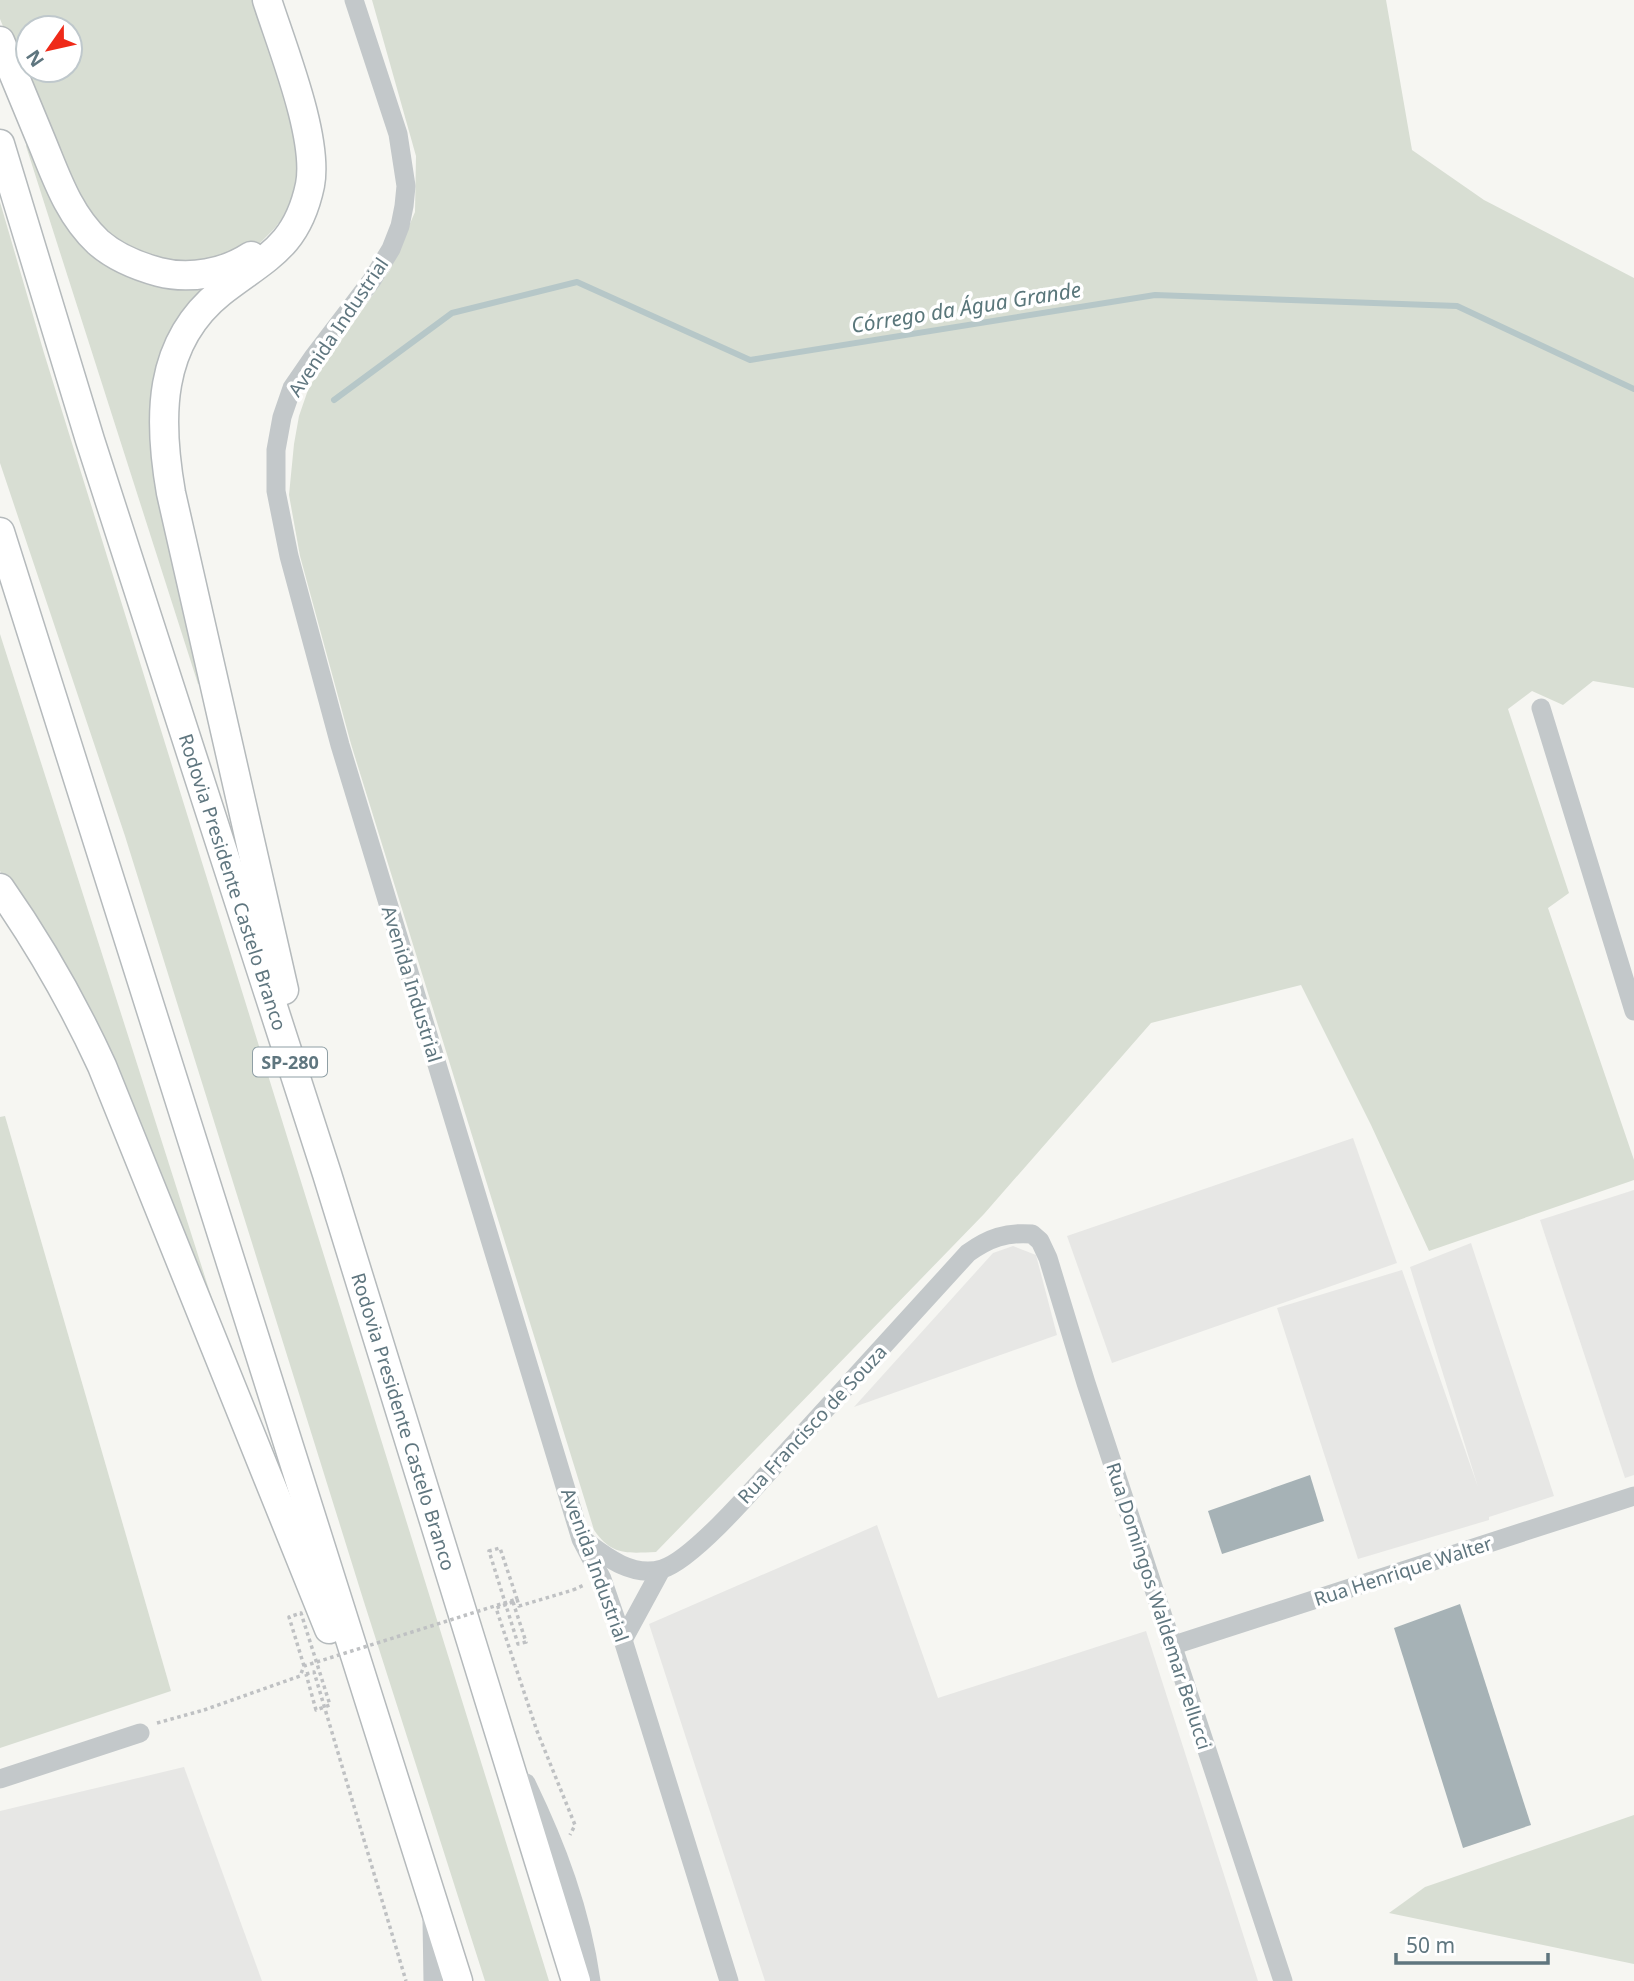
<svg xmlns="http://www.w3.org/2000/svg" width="1634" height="1981" viewBox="0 0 1634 1981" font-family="'Noto Sans',sans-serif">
	<rect width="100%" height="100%" fill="#f6f6f2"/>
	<!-- built -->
	<g fill="#e7e7e5">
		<polygon points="1353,1138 1397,1263 1112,1363 1067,1236"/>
		<polygon points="1634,1190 1634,1475 1625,1478 1540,1220"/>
		<polygon points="1471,1243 1554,1496 1489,1517 1489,1520 1358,1559 1277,1308 1402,1270 1478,1487 1410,1267"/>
		<polygon points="1013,1246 1036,1255 1057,1335 854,1407 993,1253"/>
		<polygon points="877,1525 938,1698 1146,1631 1258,1981 765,1981 649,1624"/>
		<polygon points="184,1767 262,1981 0,1981 0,1811"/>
	</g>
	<!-- green -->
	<g fill="#d8ded3" fill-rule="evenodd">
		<path d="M0 0H260L300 141 297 191 289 210 274 229 255 248 185 269 116 247 69 186 0 19ZM28 28H70V70H28Z"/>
		<path d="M372 0H1386L1412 150 1484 200 1634 278V688L1593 681 1563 705 1532 691 1508 709 1569 893 1548 908 1634 1160V1180L1429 1251 1371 1125 1301 985 1151 1023 984 1214 656 1552C627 1553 612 1556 594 1530L351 744 300 556 289 495 294 444 299 416 309 387 390 270 415 212 416 156Z"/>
		<polygon points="30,140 72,231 208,285 152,397 149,419 150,448 205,680 198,684 26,146"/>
		<polygon points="0,202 44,353 549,1981 485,1981 364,1602 125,836 0,463"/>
		<polygon points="0,634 220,1324 36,923 0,871"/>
		<polygon points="5,1116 171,1691 0,1748 0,1117"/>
		<polygon points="1634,1815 1634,1964 1389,1913 1425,1887"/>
	</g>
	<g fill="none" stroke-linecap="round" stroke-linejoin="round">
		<!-- stream -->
		<polyline stroke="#b6c7c8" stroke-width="6" points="334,400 452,313 577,282 750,360 1155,295 1457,306 1634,389"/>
	</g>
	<!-- building -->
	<g fill="#a6b2b6">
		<polygon points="1310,1475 1324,1521 1222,1554 1208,1511"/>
		<polygon points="1460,1604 1531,1825 1463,1848 1394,1628"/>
	</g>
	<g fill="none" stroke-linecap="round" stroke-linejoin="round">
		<defs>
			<g id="highway">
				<path d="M267 0C282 47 319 138 310 185 297 247 266 257 221 292 157 343 158 419 171 493L284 990"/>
				<path d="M0 41C14 74 27 107 41 140 56 176 68 214 98 242 115 257 137 266 159 272 190 280 225 273 251 256"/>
				<path id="s1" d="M0 144 90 440 327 1174 576 1981"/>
				<polyline points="0,532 458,1981"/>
				<path d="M0 888C40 945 73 1003 102 1066L329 1629"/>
			</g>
		</defs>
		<!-- highway casing -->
		<use href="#highway" stroke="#b5babc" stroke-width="31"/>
		<!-- path -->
		<g stroke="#bfc1c3" stroke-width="3.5" stroke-dasharray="3.5 3.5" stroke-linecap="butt">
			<polyline points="573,1590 584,1585"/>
			<polyline points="513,1602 496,1608 537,1731 575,1825 570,1835"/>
			<polyline points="306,1674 314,1672 406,1981"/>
			<polyline points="157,1723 204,1710"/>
		</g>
		<!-- minor -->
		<g stroke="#c3c8ca" stroke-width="19">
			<polyline points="354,0 398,134 406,186 404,206 400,226 391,249 372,280 314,356 292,388 282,417 276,450 276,491 289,556 340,745 581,1539 602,1579 623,1640 729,1981"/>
			<polyline points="1541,708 1634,1011"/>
			<path d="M585 1541C606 1557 633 1578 662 1569 693 1560 758 1484 782 1457 844 1389 906 1321 968 1253 989 1238 1006 1232 1032 1234L1040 1241 1048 1258 1086 1383 1283 1981"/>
			<polyline points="623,1640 661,1570"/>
			<polyline points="1171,1646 1634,1496"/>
			<polyline points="0,1779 140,1733"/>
			<path d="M526 1783C557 1847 581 1911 591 1981"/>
			<polyline points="432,1920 433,1981"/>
		</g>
		<!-- highway -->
		<use href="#highway" stroke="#fff" stroke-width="28"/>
		<!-- path-bridge -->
		<g stroke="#bfc1c3" stroke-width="3.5" stroke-dasharray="3.5 3.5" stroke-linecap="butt">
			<polyline points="513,1602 526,1642 518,1644 489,1551 500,1548 517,1599"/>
			<polyline points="304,1666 289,1617 301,1613 330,1705 316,1710 306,1674"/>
			<polyline points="204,1710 300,1676 304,1666 517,1599 519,1606 573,1590"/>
		</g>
	</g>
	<g text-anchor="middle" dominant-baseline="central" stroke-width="7" stroke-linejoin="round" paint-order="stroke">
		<!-- shield labels -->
		<rect fill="#fff" stroke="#8f9fa5" stroke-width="2" x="253" y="1047.5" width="74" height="29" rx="5"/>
		<g font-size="18" font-weight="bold" fill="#5f767f">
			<text x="290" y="1062">SP-280</text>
		</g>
		<!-- street labels -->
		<g font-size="19" fill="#5f767f" stroke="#fff">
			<text transform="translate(338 327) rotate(-56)">Avenida Industrial</text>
			<text stroke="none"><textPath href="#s1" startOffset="774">Rodovia Presidente Castelo Branco</textPath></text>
			<text transform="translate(412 984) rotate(73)">Avenida Industrial</text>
			<text stroke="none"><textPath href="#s1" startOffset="1340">Rodovia Presidente Castelo Branco</textPath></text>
			<text transform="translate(812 1424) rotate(-47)">Rua Francisco de Souza</text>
			<text transform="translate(595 1565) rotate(70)">Avenida Industrial</text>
			<text transform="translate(1403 1571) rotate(-18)">Rua Henrique Walter</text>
			<text transform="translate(1159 1606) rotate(72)">Rua Domingos Waldemar Bellucci</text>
		</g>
		<!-- water labels -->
		<g font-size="21" font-style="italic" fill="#5a777b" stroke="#fff">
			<text transform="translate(966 307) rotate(-9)">Córrego da Água Grande</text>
		</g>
	</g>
	<!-- north arrow -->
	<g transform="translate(49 49) rotate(236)"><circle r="33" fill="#ffffff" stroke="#bfc8cc" stroke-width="2"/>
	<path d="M0-5L12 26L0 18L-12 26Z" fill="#ef2a19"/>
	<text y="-10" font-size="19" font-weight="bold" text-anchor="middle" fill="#5f767f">N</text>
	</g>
	<!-- scale -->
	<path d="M1396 1953v10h152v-10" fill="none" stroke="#5f767f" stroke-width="3.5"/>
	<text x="1406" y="1953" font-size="21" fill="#5f767f" stroke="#ffffff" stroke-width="5" paint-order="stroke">50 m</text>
</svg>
